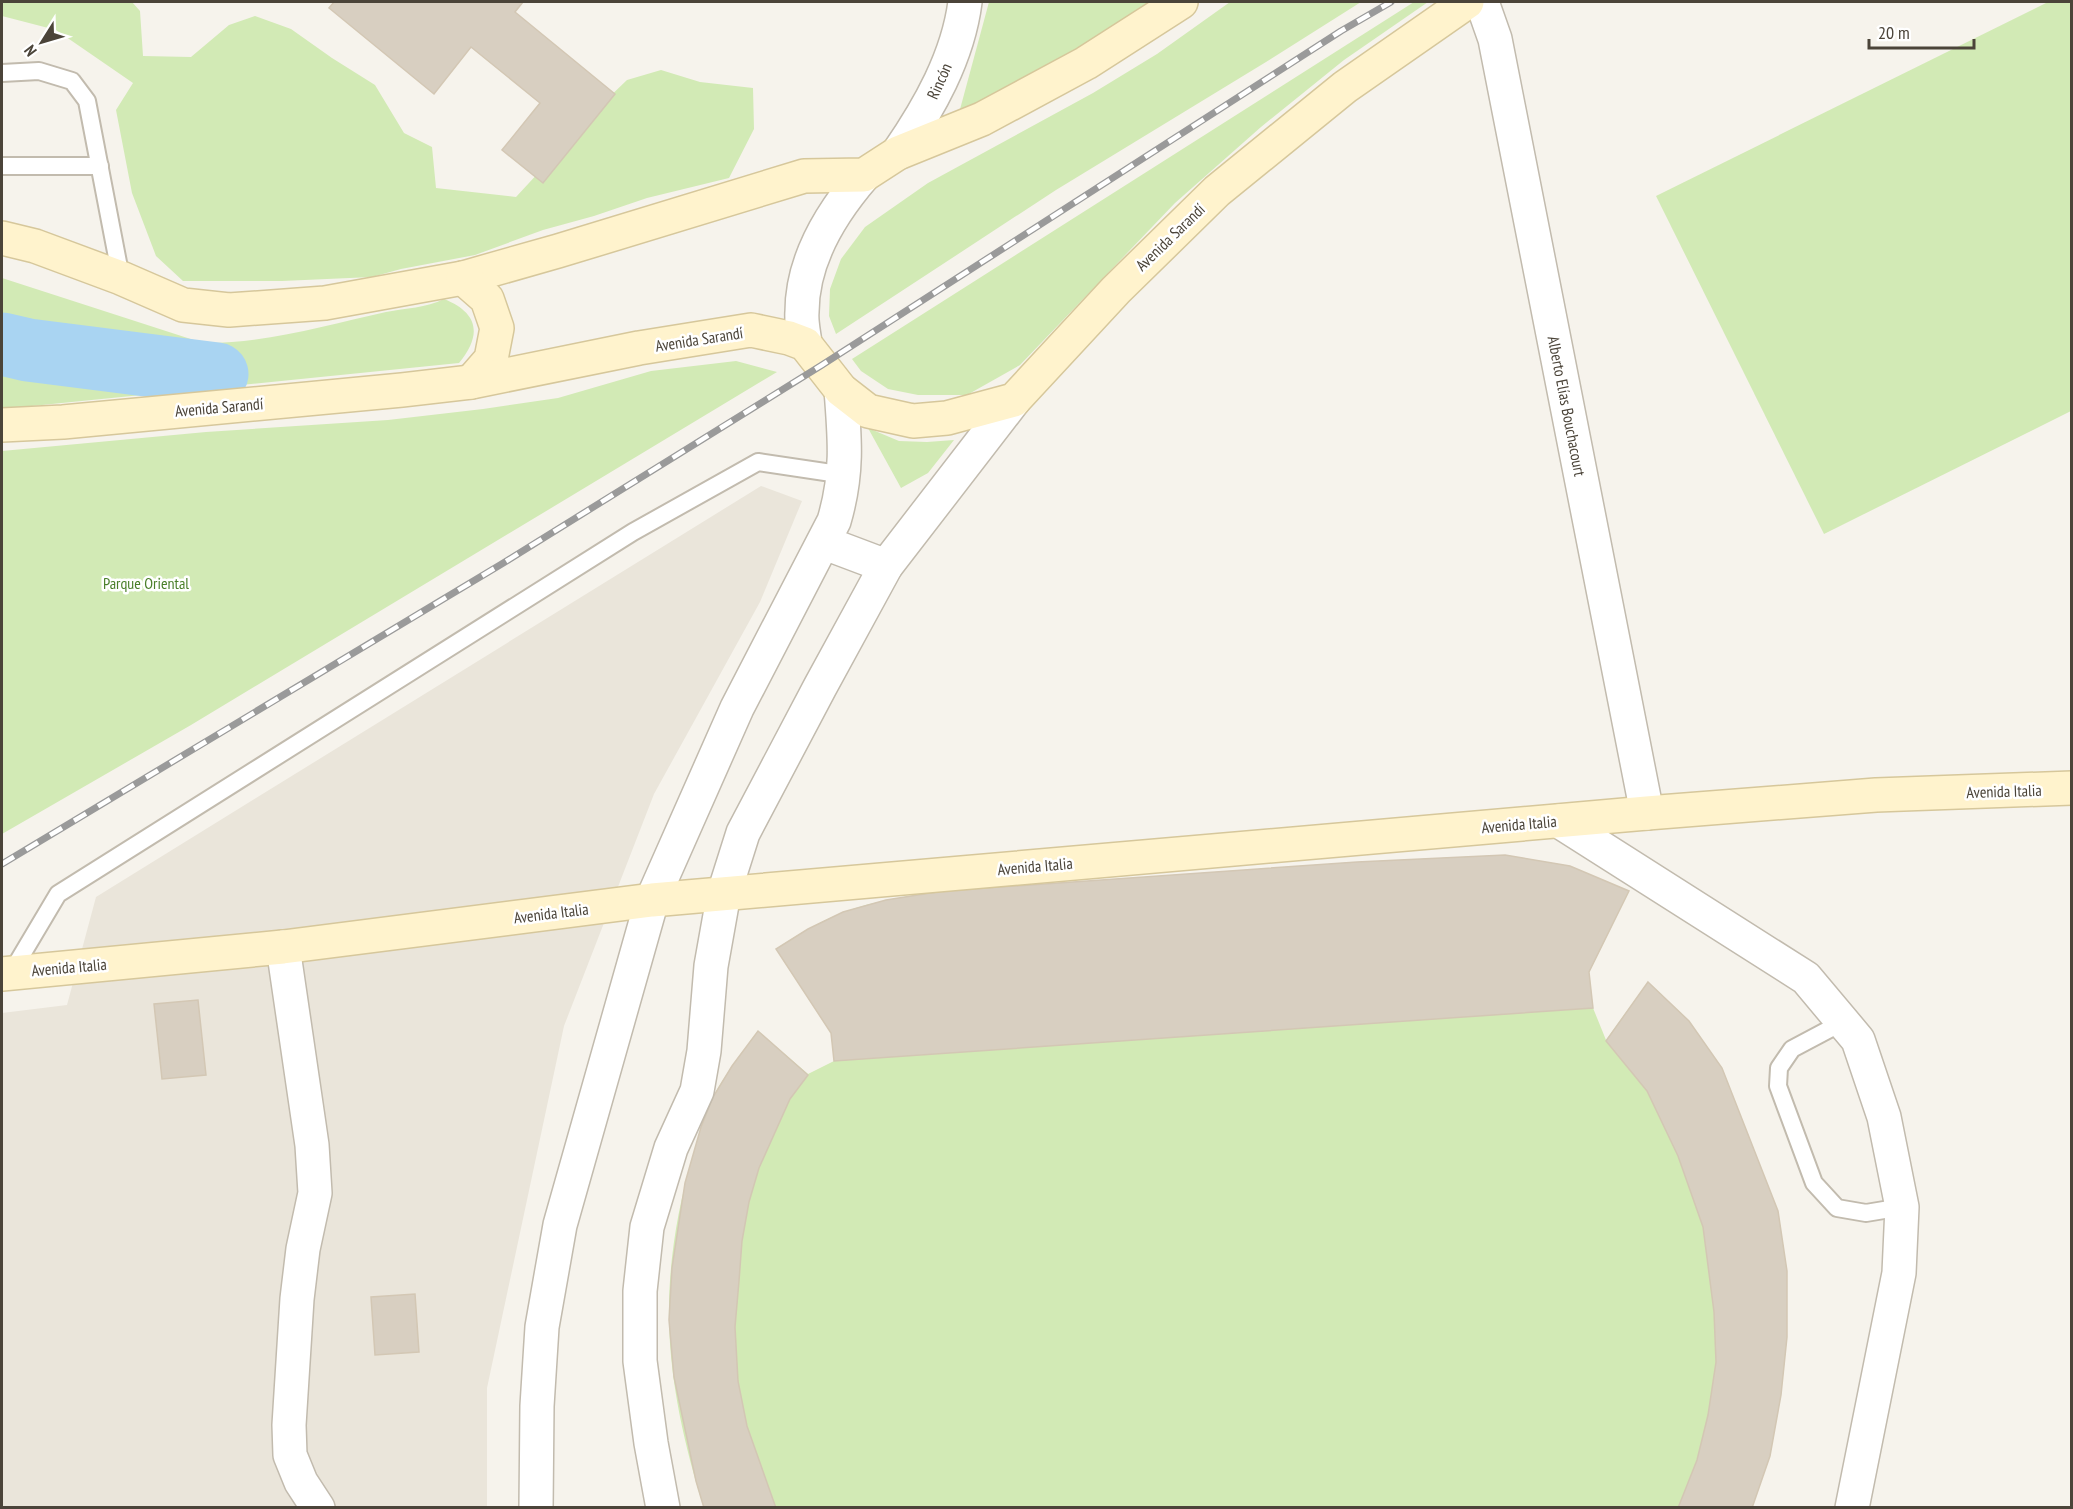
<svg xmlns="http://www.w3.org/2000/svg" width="2073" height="1509" viewBox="0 0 2073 1509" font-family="'PT Sans Narrow',sans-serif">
	<rect width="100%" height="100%" fill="#f6f3ec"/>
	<!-- residential -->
	<polygon fill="#eae5da" points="761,486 802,501 760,602 654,794 564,1026 487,1388 487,1507 2,1507 2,1013 67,1005 96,897"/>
	<!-- green -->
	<g fill="#d2eab5">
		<polygon points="2,2 132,2 140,11 143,56 191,57 229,25 255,16 291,29 332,58 375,85 404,133 432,147 436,188 516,197 602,104 627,80 661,70 700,82 753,88 754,129 729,178 647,198 594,216 543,230 475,255 401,269 372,277 282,281 183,281 156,256 132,193 116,110 133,83 56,30 2,16"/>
		<polygon points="989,2 1154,2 1078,57 959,113"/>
		<polygon points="1230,2 1361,2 1266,62 1056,190 836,334 829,316 830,289 841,259 865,227 928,183 1093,93 1157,54"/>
		<polygon points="1414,2 1428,2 1344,60 1261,127 1175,203 1020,365 967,395 918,395 888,389 861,371 852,359"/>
		<polygon points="2048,2 2071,2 2071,411 1824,534 1656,196"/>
		<path d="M2 278 203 343C265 344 326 325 386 312 406 308 426 308 444 299 479 313 482 335 459 363L2 409Z"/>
		<polygon points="736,361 777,372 191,725 2,834 2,451 206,432 388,420 483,409 558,398 651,371"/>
		<polygon points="868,428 899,441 927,442 954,440 928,473 901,488"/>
		<path d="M1505 855 1570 866 1629 891 1589 972 1593 1008 1606 1040 1648 982 1689 1021 1722 1068 1778 1211 1787 1271V1337L1781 1395 1770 1456 1752 1507 704 1508C685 1448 670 1383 669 1320 668 1267 677 1210 692 1159 698 1138 704 1115 714 1095 727 1072 742 1052 758 1031L808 1074 834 1061 831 1033 776 949C797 935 818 922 842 913 874 900 910 896 943 891L1357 862Z"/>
	</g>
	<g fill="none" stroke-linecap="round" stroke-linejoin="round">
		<!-- river -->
		<polyline stroke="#a9d4f2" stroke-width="63" points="2,344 28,350 217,374"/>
	</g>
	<!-- building -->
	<g fill="#d8cfc1" stroke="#d3c7b4" stroke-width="1.5">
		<polygon points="334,2 523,2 515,12 615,94 543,183 502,150 540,103 471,47 434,94 329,8"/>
		<polygon points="1505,855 1570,866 1629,891 1589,972 1593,1008 834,1061 831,1033 776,949 808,929 843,912 886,900 943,891 1357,862"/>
		<polygon points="1648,982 1689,1021 1722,1068 1778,1211 1787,1271 1787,1337 1781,1395 1770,1456 1752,1508 1678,1508 1697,1460 1708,1415 1716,1362 1714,1312 1703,1227 1678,1156 1647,1091 1606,1041"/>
		<polygon points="198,1000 206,1075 162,1079 154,1004"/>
		<polygon points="758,1031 808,1075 790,1099 759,1168 749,1202 742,1241 739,1281 735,1327 738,1381 747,1426 776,1508 704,1508 696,1481 674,1377 669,1320 672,1268 685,1183 701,1127 713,1097 732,1066"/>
		<polygon points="415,1294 419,1352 375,1355 371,1297"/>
	</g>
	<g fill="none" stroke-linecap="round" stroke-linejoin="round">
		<defs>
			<g id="lane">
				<polyline points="2,73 39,71 72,81 87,101 121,278"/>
				<polyline points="2,166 100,166"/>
				<polyline points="11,973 58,894 633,532 758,462 845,475"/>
				<polyline points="1843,1022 1792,1049 1779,1068 1778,1086 1814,1183 1837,1208 1866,1213 1902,1207"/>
			</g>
			<g id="street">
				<polyline points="1482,2 1495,39 1647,813"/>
				<path d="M898 153C929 108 958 57 965 2"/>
				<path d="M805 344C804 334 801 322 802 312 802 260 831 213 864 175"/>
				<polyline points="825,543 886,566"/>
				<polyline points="1559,821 1806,978 1858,1040 1884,1117 1902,1207 1899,1273 1852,1508"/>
				<polyline points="283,947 312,1145 315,1193 303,1249 297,1299 289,1425 290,1455 301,1482 318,1508"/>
				<path d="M536 1508 537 1406 542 1327 560 1225 652 900 737 708 834 521C848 474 845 439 841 390"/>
				<polyline points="663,1508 651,1443 640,1361 640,1291 647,1227 671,1148 697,1091 704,1051 711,966 724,893 743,833 820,687 886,566 1014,400"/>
			</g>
			<g id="secondary">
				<polyline points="2,238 35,246 121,278 183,305 229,310 325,303 463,278 558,251 804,176 864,175 898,153 982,119 1086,63 1181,2"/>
				<polyline points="463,278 487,299 497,328 491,359 471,382"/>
				<polyline points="2,425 63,422 402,390 471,382 639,348 751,330 789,338 805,344 841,390 868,411 913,421 947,418 1014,400 1116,290 1217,191 1345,87 1467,2"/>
				<polyline points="2,974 283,947 652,900 1647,813 1876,795 2072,788"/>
			</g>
		</defs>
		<!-- lane casing -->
		<use href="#lane" stroke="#c2bbae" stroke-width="20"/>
		<!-- street casing -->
		<use href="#street" stroke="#c2bbae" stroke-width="36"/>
		<!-- secondary casing -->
		<use href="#secondary" stroke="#d6c79b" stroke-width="36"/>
		<!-- lane -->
		<use href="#lane" stroke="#fff" stroke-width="16"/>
		<!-- street -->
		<use href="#street" stroke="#fff" stroke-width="33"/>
		<!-- secondary -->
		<use href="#secondary" stroke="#fff3cd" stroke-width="33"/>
		<defs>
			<polyline id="rail" points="2,864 500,565 822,365 1341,31 1391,2"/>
		</defs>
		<!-- rail casing -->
		<use href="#rail" stroke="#9a9a9a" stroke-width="7"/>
		<!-- rail -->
		<use href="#rail" stroke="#fff" stroke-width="4.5" stroke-dasharray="14" stroke-linecap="butt"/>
	</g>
	<g text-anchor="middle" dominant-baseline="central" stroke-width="5" stroke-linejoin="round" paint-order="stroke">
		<!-- street labels -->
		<g font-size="16" fill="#4b4439" stroke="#fff">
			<text transform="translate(939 81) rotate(-66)">Rincón</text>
			<text transform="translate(1170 237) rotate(-44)">Avenida Sarandí</text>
			<text transform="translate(699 339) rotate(-9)">Avenida Sarandí</text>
			<text transform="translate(1567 406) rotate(79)">Alberto Elías Bouchacourt</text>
			<text transform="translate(219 407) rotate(-5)">Avenida Sarandí</text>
			<text transform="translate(2004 791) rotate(-2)">Avenida Italia</text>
			<text transform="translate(1519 824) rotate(-5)">Avenida Italia</text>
			<text transform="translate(1035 866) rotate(-5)">Avenida Italia</text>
			<text transform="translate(551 913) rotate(-7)">Avenida Italia</text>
			<text transform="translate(69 967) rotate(-5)">Avenida Italia</text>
		</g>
		<!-- park labels -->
		<g font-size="16" fill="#4a7f2a" stroke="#fff">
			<text x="146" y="583">Parque Oriental</text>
		</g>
	</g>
	<!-- border -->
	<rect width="2073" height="1509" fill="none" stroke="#4b4439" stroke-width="6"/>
	<!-- north arrow -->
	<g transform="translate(42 42) rotate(233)" stroke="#ffffff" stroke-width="4.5" paint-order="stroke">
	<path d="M0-4.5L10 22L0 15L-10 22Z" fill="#4b4439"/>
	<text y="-9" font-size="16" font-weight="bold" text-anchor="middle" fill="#4b4439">N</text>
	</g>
	<!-- scale -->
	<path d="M1869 39v9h105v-9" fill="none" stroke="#4b4439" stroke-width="3"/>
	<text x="1878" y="39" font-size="18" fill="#4b4439" stroke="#ffffff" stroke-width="4.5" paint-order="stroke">20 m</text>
</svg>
